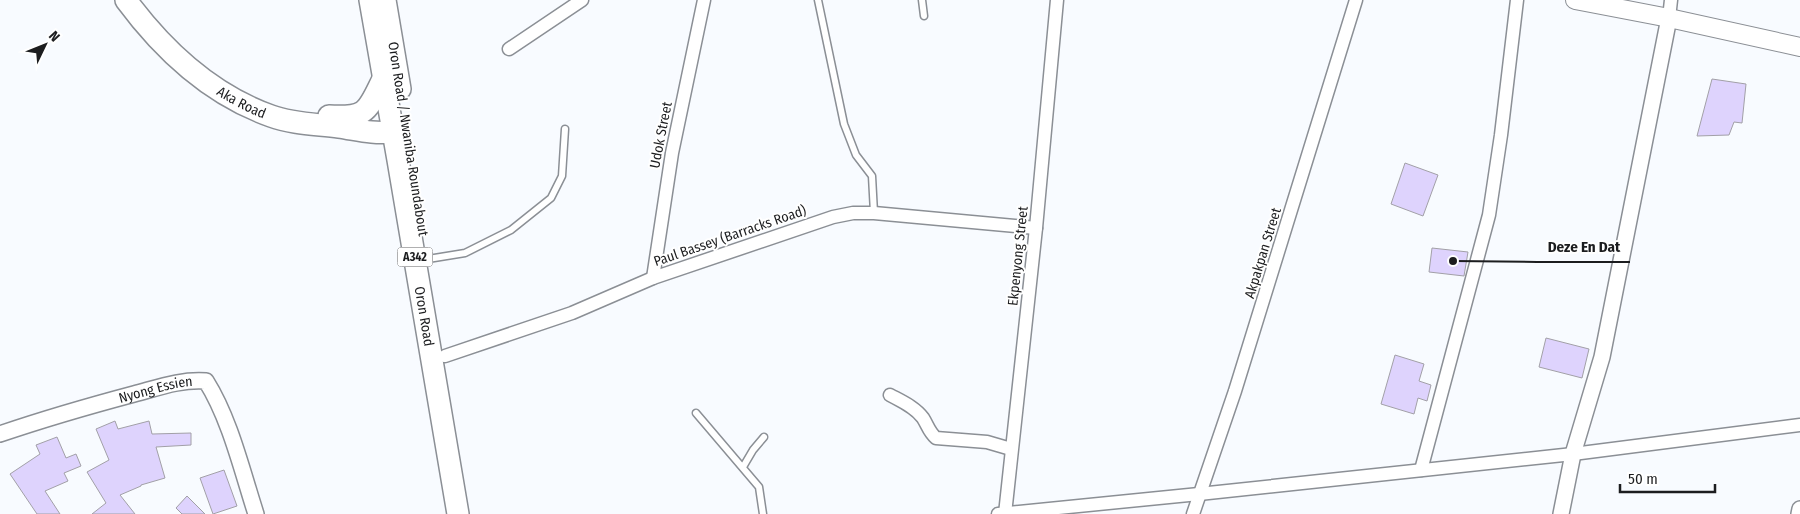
<svg xmlns="http://www.w3.org/2000/svg" width="1800" height="514" viewBox="0 0 1800 514" font-family="'Fira Sans Condensed',sans-serif">
	<rect width="100%" height="100%" fill="#f8fbff"/>
	<!-- building -->
	<g fill="#ded3fd" stroke="#a2a0a7">
		<polygon points="1712,79 1746,84 1742,123 1734,122 1729,135 1697,136"/>
		<polygon points="1405,163 1438,175 1423,216 1391,204"/>
		<polygon points="1432,248 1468,252 1464,276 1429,272"/>
		<polygon points="1546,338 1589,349 1582,378 1539,367"/>
		<polygon points="1395,355 1424,364 1419,381 1431,385 1427,401 1418,398 1414,414 1381,404"/>
		<polygon points="115,421 118,429 149,421 152,434 191,433 191,445 156,447 165,478 141,485 141,486 120,495 135,514 92,514 106,503 87,472 109,460 96,429"/>
		<polygon points="57,437 66,458 76,454 81,466 64,473 68,481 45,491 60,514 37,514 10,474 40,454 36,445"/>
		<polygon points="224,470 237,506 213,514 200,478"/>
		<polygon points="187,496 205,514 182,514 176,508"/>
	</g>
	<g fill="none" stroke-linecap="round" stroke-linejoin="round">
		<defs>
			<g id="service">
				<polyline points="818,0 844,124 856,155 872,176 874,213"/>
				<polyline points="922,0 924,16"/>
				<polyline points="428,259 465,253 511,230 551,198 562,176 565,129"/>
				<polyline points="696,413 759,487 763,514"/>
				<polyline points="743,467 753,450 764,437"/>
			</g>
			<g id="minor">
				<polyline points="1669,18 1671,0"/>
				<polyline points="509,49 582,0"/>
				<polyline points="653,278 672,153 704,0"/>
				<polyline points="445,356 572,313 653,278 833,217 853,213 874,213 1036,228"/>
				<path d="M890 395C901 401 915 407 923 418 928 426 929 432 936 438L987 442 1011 449"/>
				<polyline points="1421,470 1489,215 1501,135 1517,0"/>
				<polyline points="998,514 1199,494 1573,454 1800,425"/>
				<polyline points="1005,514 1036,228 1057,0"/>
				<polyline points="1193,514 1235,391 1356,0"/>
			</g>
			<g id="tertiary">
				<path id="s1" d="M0 434C44 419 89 406 134 394 157 388 181 379 206 381 230 419 242 471 256 514"/>
				<polyline points="1561,514 1573,454 1602,357 1669,18"/>
				<polyline points="1799,514 1800,509"/>
			</g>
			<polyline id="secondary" points="1575,0 1669,18 1800,47"/>
			<g id="trunk">
				<path id="s2" d="M126 0C163 50 212 95 271 116 293 124 317 124 339 127 359 130 373 134 392 132"/>
				<path id="s3" d="M370 0 398 160 458 514"/>
				<polyline points="385,0 400,89"/>
				<path d="M329 116C368 118 367 111 383 79"/>
			</g>
		</defs>
		<!-- service casing -->
		<use href="#service" stroke="#8b8f95" stroke-width="9"/>
		<!-- minor casing -->
		<use href="#minor" stroke="#8b8f95" stroke-width="15"/>
		<!-- tertiary casing -->
		<use href="#tertiary" stroke="#8b8f95" stroke-width="18"/>
		<!-- secondary casing -->
		<use href="#secondary" stroke="#8b8f95" stroke-width="20"/>
		<!-- trunk casing -->
		<use href="#trunk" stroke="#8b8f95" stroke-width="24"/>
		<!-- service -->
		<use href="#service" stroke="#fff" stroke-width="6"/>
		<!-- minor -->
		<use href="#minor" stroke="#fff" stroke-width="12"/>
		<!-- tertiary -->
		<use href="#tertiary" stroke="#fff" stroke-width="15"/>
		<!-- secondary -->
		<use href="#secondary" stroke="#fff" stroke-width="18"/>
		<!-- trunk -->
		<use href="#trunk" stroke="#fff" stroke-width="21"/>
	</g>
	<g text-anchor="middle" dominant-baseline="central" stroke-width="4" stroke-linejoin="round" paint-order="stroke">
		<!-- shield labels -->
		<rect fill="#fff" stroke="#606162" stroke-width="1" x="397.5" y="247.5" width="35" height="19" rx="4"/>
		<g font-size="12" font-weight="bold" fill="#1c1d1f">
			<text x="415" y="257">A342</text>
		</g>
		<!-- street labels -->
		<g font-size="14" fill="#1c1d1f" stroke="#fff">
			<text stroke="none"><textPath href="#s2" startOffset="156">Aka Road</textPath></text>
			<text transform="translate(661 135) rotate(-79)">Udok Street</text>
			<text transform="translate(408 139) rotate(81)">Oron Road / Nwaniba Roundabout</text>
			<text transform="translate(730 236) rotate(-19)">Paul Bassey (Barracks Road)</text>
			<text transform="translate(1263 253) rotate(-73)">Akpakpan Street</text>
			<text transform="translate(1018 256) rotate(-84)">Ekpenyong Street</text>
			<text stroke="none"><textPath href="#s3" startOffset="321">Oron Road</textPath></text>
			<text stroke="none"><textPath href="#s1" startOffset="162">Nyong Essien</textPath></text>
		</g>
	</g>
	<!-- callouts -->
	<path fill="none" stroke="#1c1d1f" stroke-width="2" d="M1453 261L1537 262H1630"/>
	<circle fill="#1c1d1f" stroke="#fff" stroke-width="2" cx="1453" cy="261" r="5"/>
	<g font-size="15" text-anchor="middle" font-weight="bold" fill="#1c1d1f" stroke="#fff" stroke-width="4" stroke-linejoin="round" paint-order="stroke">
		<text x="1584" y="252">Deze En Dat</text>
	</g>
	<!-- north arrow -->
	<g transform="translate(45 45) rotate(47)" stroke="#ffffff" stroke-width="4" paint-order="stroke">
	<path d="M0-4L9 19L0 12L-9 19Z" fill="#1c1d1f"/>
	<text y="-8" font-size="14" font-weight="bold" text-anchor="middle" fill="#1c1d1f">N</text>
	</g>
	<!-- scale -->
	<path d="M1620 484v8h95v-8" fill="none" stroke="#1c1d1f" stroke-width="2.5"/>
	<text x="1628" y="484" font-size="15" fill="#1c1d1f" stroke="#ffffff" stroke-width="4" paint-order="stroke">50 m</text>
</svg>
